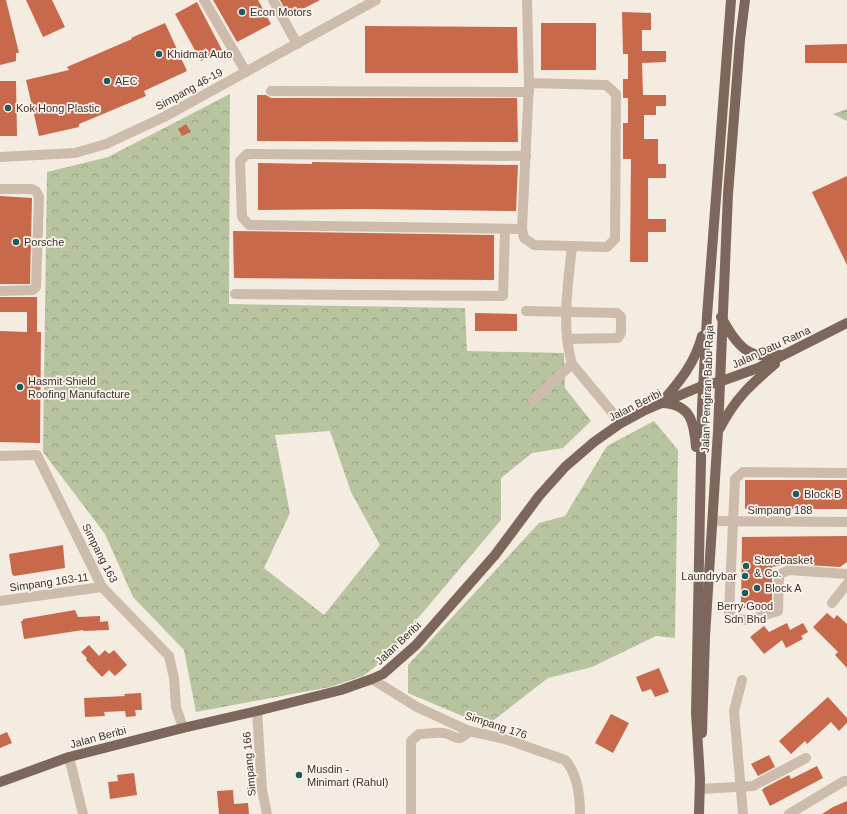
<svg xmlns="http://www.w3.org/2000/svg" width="847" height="814" viewBox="0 0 847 814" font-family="Arial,sans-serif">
	<defs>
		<pattern id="forest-crowns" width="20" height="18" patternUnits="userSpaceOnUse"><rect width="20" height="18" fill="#b8c4a0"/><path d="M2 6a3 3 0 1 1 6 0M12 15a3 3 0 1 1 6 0" fill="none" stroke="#97a083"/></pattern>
	</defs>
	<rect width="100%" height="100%" fill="#f4ebe1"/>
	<!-- forest -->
	<g fill="url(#forest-crowns)" fill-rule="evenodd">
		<path d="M230 94 229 304 465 308 467 351 564 353 565 388 591 421 563 448 532 453 501 478V520L380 663 363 676 330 687 196 712 184 650 133 597 105 534 43 452 47 172 108 157ZM330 431 351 492 380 545 324 615 264 568 290 513 275 435Z"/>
		<polygon points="847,109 847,121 833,114"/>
		<polygon points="654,421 678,450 675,638 656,636 592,667 548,678 486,726 408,693 408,665 539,523 565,516 607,446"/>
	</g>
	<!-- building -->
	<g fill="#c8694b">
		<polygon points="0,0 6,0 19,53 16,53 16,61 0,65"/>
		<polygon points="26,0 52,0 65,27 43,37"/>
		<polygon points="213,0 258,0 271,24 237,42"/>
		<polygon points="280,0 320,0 289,16"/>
		<polygon points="197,2 222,50 201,61 175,14"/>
		<polygon points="622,12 651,13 651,30 642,30 642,51 666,51 666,62 642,63 643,95 666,95 666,106 656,106 656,115 644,115 644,139 658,139 658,164 666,164 666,178 648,178 648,219 666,219 666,232 648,232 648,262 630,262 631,159 623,159 623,123 628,123 628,98 623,98 623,79 628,79 628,54 623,54"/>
		<polygon points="165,23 187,71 144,91 146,96 79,124 79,127 39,136 26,80 69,70 67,67 132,39 131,38"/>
		<rect x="541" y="23" width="55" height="47"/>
		<polygon points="365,26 517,27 518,73 365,73"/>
		<polygon points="847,44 847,63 805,63 805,45"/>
		<polygon points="0,81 16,81 17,136 0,136"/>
		<polygon points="257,95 266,95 271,98 517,98 518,142 257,141"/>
		<polygon points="186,124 191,132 182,136 178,129"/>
		<polygon points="312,162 518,165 516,211 366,209 258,210 258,163 312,164"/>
		<polygon points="847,176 847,265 812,192"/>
		<polygon points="0,196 32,198 30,284 0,284"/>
		<polygon points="233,231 494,235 494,280 234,278"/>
		<polygon points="0,297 37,297 37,332 41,332 40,443 0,442 0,331 27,332 27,312 0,312"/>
		<polygon points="475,313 517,314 517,331 475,331"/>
		<rect x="745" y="480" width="102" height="29"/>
		<polygon points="847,536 847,562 840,567 789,564 772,567 772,606 764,608 741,608 742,537"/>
		<polygon points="63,545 65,568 14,576 12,574 9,554"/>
		<polygon points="75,610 78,617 100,616 100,622 108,621 109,630 83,631 83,630 24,639 21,621 23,621 23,619"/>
		<polygon points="827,613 834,619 837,615 847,624 847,668 835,655 838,652 813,627"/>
		<polygon points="787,623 790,630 803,623 808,632 801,636 803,639 786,648 782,640 764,654 750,637 764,626 769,632"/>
		<polygon points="89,645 99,656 105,650 109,654 114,650 127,665 115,676 109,670 102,677 86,660 87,658 81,652"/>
		<polygon points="659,668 669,692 655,697 651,689 642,692 636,677"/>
		<polygon points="141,693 142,710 135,710 136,716 126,717 125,711 104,712 105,716 85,717 84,698 125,696 124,694"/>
		<polygon points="828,697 847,718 847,723 839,731 831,722 807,744 805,741 791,754 779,741"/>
		<polygon points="611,714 629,723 613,753 595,743"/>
		<polygon points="7,732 12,743 0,748 0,735"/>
		<polygon points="769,755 775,767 758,776 751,764"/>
		<polygon points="817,766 823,778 770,806 762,790 764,788 789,775 791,779"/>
		<polygon points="134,773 137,795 110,799 108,782 118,781 117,775"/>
		<polygon points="233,790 234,804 248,803 249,814 219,814 217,791"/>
		<polygon points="847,801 847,814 822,814 833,807"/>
	</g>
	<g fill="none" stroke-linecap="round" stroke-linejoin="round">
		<!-- minor -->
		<g stroke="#cdbbac" stroke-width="10">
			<polyline points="204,0 246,72"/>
			<polyline points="273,0 297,44"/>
			<polyline points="527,0 529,83 522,229 524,238 534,245 607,247 615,239 616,94 606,85 529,83"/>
			<polyline points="271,91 529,92"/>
			<polyline points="0,157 75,153 106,144 164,117 376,0"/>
			<polyline points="0,189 32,189 36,191 39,197 36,287 33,290 0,291"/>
			<polyline points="522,229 249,225 242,217 240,161 247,154 526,156"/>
			<path d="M572 246C568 285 561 326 572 364L621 423"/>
			<polyline points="235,294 503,296 505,229"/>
			<polyline points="526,311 617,313 621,317 621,333 618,338 567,339"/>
			<polyline points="533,400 572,364"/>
			<polyline points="0,456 37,455 102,587 169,656 174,678 176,707 183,728"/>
			<polyline points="847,473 743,472 735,479 729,613 735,619 748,620 778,611 779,576 782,573 789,570 847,574"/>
			<polyline points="713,521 847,522"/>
			<polyline points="0,601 102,587"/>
			<polyline points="832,603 847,584"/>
			<path d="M372 679 417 707 469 731 505 739 565 760C577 773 580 796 580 814"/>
			<polyline points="742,680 734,711 743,814"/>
			<polyline points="257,711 262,790 267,814"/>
			<polyline points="69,757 83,814"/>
			<polyline points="700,789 753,786 806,758"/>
			<path d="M411 814V741L419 734C427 734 436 732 444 733 457 736 457 744 469 731"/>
			<polyline points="789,814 844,781 847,781"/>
		</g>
		<!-- major -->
		<g stroke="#7d675c" stroke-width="10">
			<path d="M721 317C737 344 745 360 780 355"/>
			<path d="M662 402C680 381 695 363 702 336"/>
			<path d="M662 403C691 404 694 422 696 447"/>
			<path d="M720 428C735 399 750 385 775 364"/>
			<polyline points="702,733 705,637 718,431 728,194 740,40 745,0"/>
			<polyline points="0,782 69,757 183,728 257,711 341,690 372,679 383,674 416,645 495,555 539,496 565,467 594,442 621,423 643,411 704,385 719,382 758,368 847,323"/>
			<polyline points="699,814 700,779 696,713 702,408 707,316 731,0"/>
		</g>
	</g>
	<!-- markers -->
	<g fill="#1f5a5e" stroke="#fbf5ee" stroke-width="1.5">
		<circle cx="242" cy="12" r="4"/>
		<circle cx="159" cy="54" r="4"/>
		<circle cx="107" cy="81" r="4"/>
		<circle cx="8" cy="108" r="4"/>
		<circle cx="16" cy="242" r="4"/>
		<circle cx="20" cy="387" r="4"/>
		<circle cx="796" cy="494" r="4"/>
		<circle cx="746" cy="566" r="4"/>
		<circle cx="745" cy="576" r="4"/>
		<circle cx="757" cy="588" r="4"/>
		<circle cx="745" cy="593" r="4"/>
		<circle cx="299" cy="775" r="4"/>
	</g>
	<g text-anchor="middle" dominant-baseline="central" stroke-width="3.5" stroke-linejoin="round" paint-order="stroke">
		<!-- poi labels -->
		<g font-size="11" fill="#3b302b" stroke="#fbf5ee" text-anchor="start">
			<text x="250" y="12">Econ Motors</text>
			<text x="167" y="54">Khidmat Auto</text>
			<text x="115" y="81">AEC</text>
			<text x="16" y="108">Kok Hong Plastic</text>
			<text x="24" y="242">Porsche</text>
			<text x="28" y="381">Hasmit Shield<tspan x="28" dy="13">Roofing Manufacture</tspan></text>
			<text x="804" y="494">Block B</text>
			<text x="754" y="560">Storebasket<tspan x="754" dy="13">&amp; Co.</tspan></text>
			<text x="737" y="576" text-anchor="end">Laundrybar</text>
			<text x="765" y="588">Block A</text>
			<text x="745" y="606" text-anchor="middle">Berry Good<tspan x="745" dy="13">Sdn Bhd</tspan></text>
			<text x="307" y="769">Musdin -<tspan x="307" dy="13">Minimart (Rahul)</tspan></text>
		</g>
		<!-- street labels -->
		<g font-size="11" fill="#3b302b" stroke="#fbf5ee">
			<text transform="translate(189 89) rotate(-29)">Simpang 46-19</text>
			<text transform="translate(771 347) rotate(-25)">Jalan Datu Ratna</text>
			<text transform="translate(707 389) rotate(-88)">Jalan Pengiran Babu Raja</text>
			<text transform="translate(635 405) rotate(-27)">Jalan Beribi</text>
			<text x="780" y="510">Simpang 188</text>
			<text transform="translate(100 553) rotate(63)">Simpang 163</text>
			<text transform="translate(49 582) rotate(-8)">Simpang 163-11</text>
			<text transform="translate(398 643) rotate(-43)">Jalan Beribi</text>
			<text transform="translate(496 725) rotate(18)">Simpang 176</text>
			<text transform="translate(98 737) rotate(-15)">Jalan Beribi</text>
			<text transform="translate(249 764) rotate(-95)">Simpang 166</text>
		</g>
	</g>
</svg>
